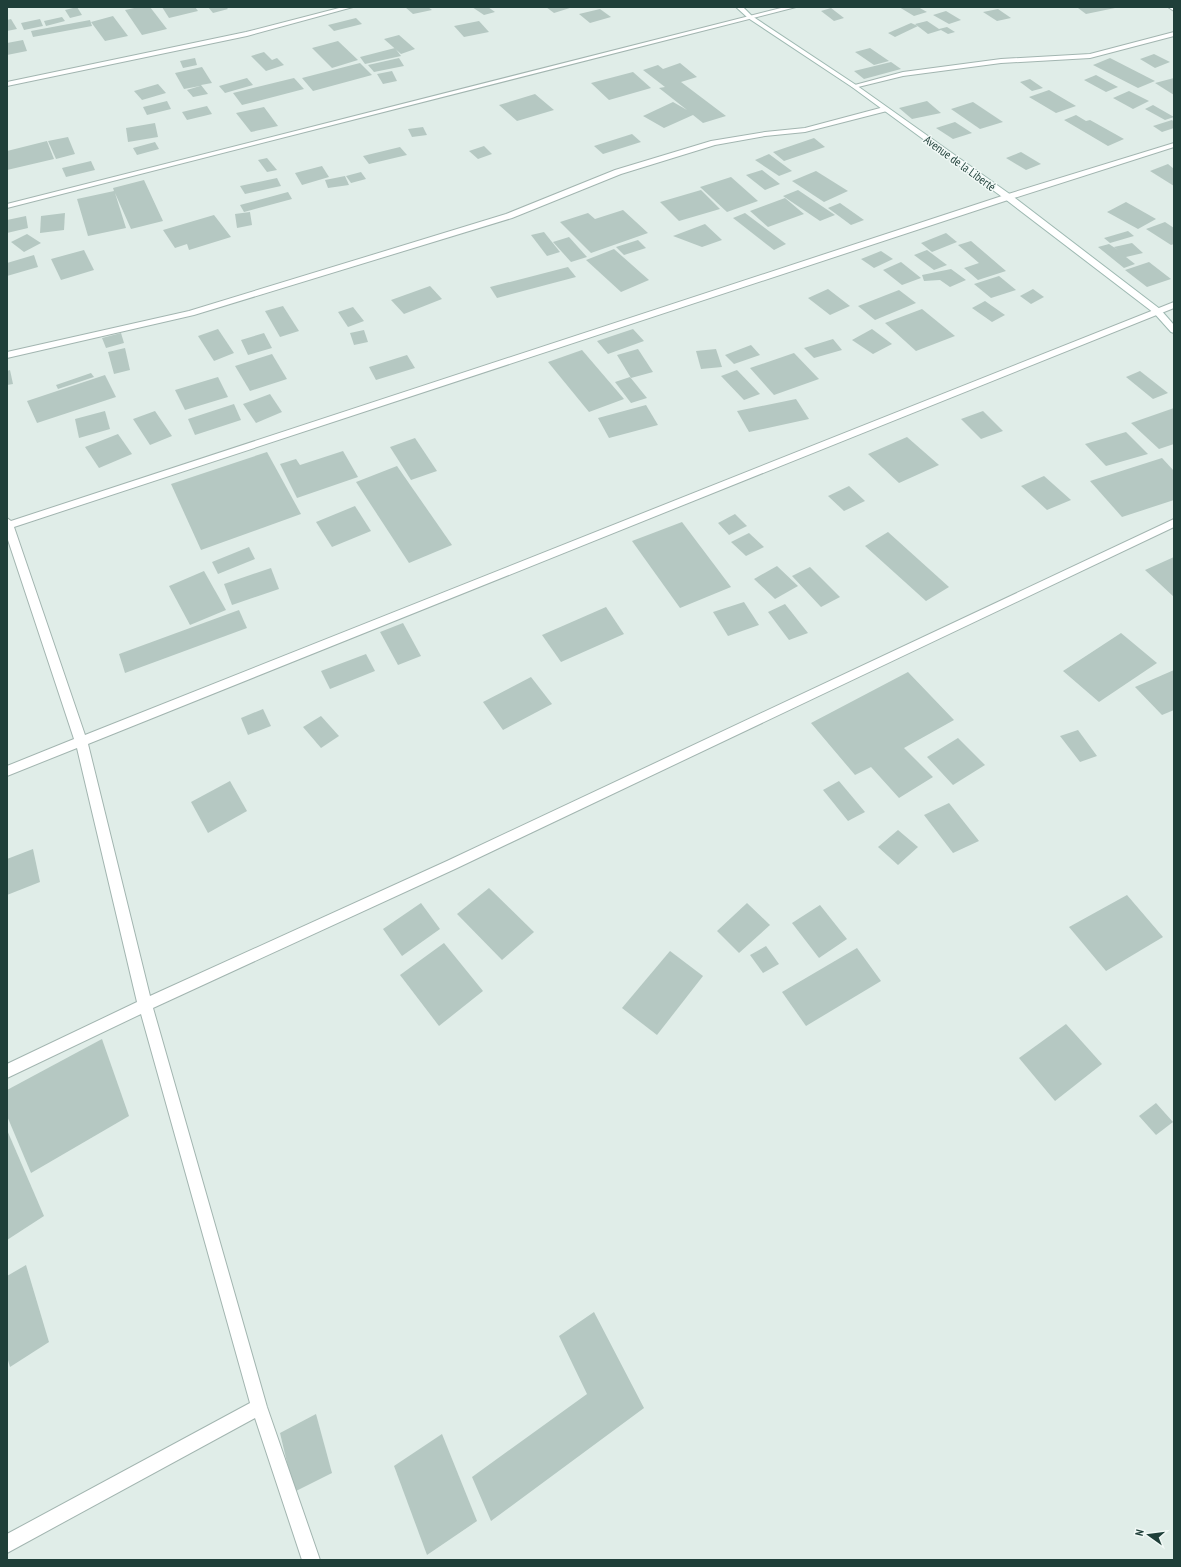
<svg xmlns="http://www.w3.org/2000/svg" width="1181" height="1567" viewBox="0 0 1181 1567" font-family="'PT Sans Narrow',sans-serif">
	<rect width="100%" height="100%" fill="#e0ede8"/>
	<!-- building -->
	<g fill="#b5c8c2">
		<polygon points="77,7 82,15 70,18 65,10"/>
		<polygon points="139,7 150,7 167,29 142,35 125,10"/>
		<polygon points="162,7 195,7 198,11 169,18"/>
		<polygon points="208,7 226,7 228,9 213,13"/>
		<polygon points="405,7 428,7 432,10 413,14"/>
		<polygon points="472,7 488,7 495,12 484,15"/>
		<polygon points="546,7 573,7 554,13"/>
		<polygon points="899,7 918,7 927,12 914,16"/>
		<polygon points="1083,7 1115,7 1115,8 1086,14 1078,8"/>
		<polygon points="831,8 844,18 834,21 821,11"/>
		<polygon points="600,9 611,17 590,23 579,14"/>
		<polygon points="998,9 1011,18 997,21 983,12"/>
		<polygon points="946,11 961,20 949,24 933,15"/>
		<polygon points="113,16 128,36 105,41 91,22"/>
		<polygon points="62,17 65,21 46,26 44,21"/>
		<polygon points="356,18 362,24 334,31 328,25"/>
		<polygon points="11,19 17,29 7,31 7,20"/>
		<polygon points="40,19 43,26 24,30 21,23"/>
		<polygon points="90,20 92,26 33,37 31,31"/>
		<polygon points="479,21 489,32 464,37 454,26"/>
		<polygon points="927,21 939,29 947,27 955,32 948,34 941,30 928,34 915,24"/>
		<polygon points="911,23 918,26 895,37 888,33"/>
		<polygon points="399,35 415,49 401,54 384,39"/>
		<polygon points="23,40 27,51 7,55 7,43"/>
		<polygon points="338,41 358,60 332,68 312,48"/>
		<polygon points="395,48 401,56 365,64 360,57"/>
		<polygon points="870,48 889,61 874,65 855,52"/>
		<polygon points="264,52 272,60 277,58 284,65 266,71 251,56"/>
		<polygon points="1154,54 1170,62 1155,68 1140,59"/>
		<polygon points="195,58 197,65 183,68 180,61"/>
		<polygon points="399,58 404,66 374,72 368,65"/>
		<polygon points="1110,58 1155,81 1138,88 1093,65"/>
		<polygon points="891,62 901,69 864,79 854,71"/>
		<polygon points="360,63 372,75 313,91 302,78"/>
		<polygon points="680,63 697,77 681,82 726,116 703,123 693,115 664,128 643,116 673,102 687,110 659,88 665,87 643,70 658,65 663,69"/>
		<polygon points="202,67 212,83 201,85 208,94 193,97 187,90 200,86 184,89 175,73"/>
		<polygon points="392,71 397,81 383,84 377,74"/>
		<polygon points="633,72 651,88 609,100 591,83"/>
		<polygon points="1096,75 1118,87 1106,92 1084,80"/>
		<polygon points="247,78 253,85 225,93 219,86"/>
		<polygon points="294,78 304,89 242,105 233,93"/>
		<polygon points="1174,78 1174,95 1155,83"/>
		<polygon points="1030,79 1043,88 1032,91 1020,82"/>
		<polygon points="158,84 166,93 142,100 134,91"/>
		<polygon points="1049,90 1076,106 1056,113 1029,97"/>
		<polygon points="1129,91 1149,101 1133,109 1113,98"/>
		<polygon points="535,94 554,110 517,121 499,105"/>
		<polygon points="167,101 171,109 147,115 143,107"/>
		<polygon points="927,101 941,113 912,119 899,108"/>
		<polygon points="973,102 1003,122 980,129 951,109"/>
		<polygon points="1153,105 1174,117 1165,120 1145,109"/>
		<polygon points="207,106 212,114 187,120 182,112"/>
		<polygon points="264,107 278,126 251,132 236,113"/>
		<polygon points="1076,115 1086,121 1090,120 1124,139 1108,146 1064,120"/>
		<polygon points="1172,120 1174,122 1174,128 1162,132 1153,126"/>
		<polygon points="955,122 972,133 953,139 936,128"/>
		<polygon points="155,123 158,137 128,142 126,128"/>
		<polygon points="423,127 427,135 412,137 408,129"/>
		<polygon points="632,134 641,142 603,154 594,146"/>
		<polygon points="68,137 75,154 56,159 48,141"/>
		<polygon points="814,138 825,147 784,161 773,152"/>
		<polygon points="47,141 54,159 7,170 7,151"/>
		<polygon points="155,142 159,149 137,155 133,148"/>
		<polygon points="484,146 492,154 478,159 469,151"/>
		<polygon points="400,147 407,155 369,164 363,156"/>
		<polygon points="1021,152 1041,164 1026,170 1006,158"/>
		<polygon points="769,154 792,171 779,176 755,160"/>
		<polygon points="267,158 277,170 267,172 258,160"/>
		<polygon points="91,161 95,170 66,177 62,168"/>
		<polygon points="1168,164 1174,169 1174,186 1150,171"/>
		<polygon points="322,166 329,177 302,185 295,173"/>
		<polygon points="762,170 780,184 765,190 746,175"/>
		<polygon points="816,171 848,191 824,202 792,181"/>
		<polygon points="361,172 366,179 351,183 346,176"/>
		<polygon points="345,176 349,185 328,188 325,180"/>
		<polygon points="731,177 758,201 727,212 700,187"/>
		<polygon points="277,178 281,186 245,194 240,186"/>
		<polygon points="144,180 163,221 131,229 115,193 126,228 88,236 77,199 114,191 113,188"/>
		<polygon points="701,190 720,209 679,221 660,202"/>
		<polygon points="798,190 835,215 820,221 783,196"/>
		<polygon points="288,192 292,199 244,212 240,205"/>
		<polygon points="785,198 804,214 768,227 750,211"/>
		<polygon points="1126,202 1156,219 1138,229 1107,212"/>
		<polygon points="840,203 864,220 851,225 828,208"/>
		<polygon points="623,210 648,233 591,253 560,222 588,213 595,219"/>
		<polygon points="250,212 252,225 237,228 235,214"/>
		<polygon points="65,213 64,230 40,233 41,216"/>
		<polygon points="745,213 786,244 774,250 733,218"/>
		<polygon points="214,215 231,237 189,250 187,244 175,248 163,230"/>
		<polygon points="26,216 28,228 7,233 7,220"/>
		<polygon points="1165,222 1174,228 1174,244 1171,245 1146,229"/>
		<polygon points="705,224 722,240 702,247 673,236"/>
		<polygon points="1128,231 1134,236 1110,243 1104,238"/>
		<polygon points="544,232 560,252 547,256 531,235"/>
		<polygon points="946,233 957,242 932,252 921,243"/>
		<polygon points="27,234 41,243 24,252 11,242"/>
		<polygon points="569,237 587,257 571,262 553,242"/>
		<polygon points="638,240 646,248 624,255 616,247"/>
		<polygon points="971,241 1006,271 978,280 964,268 979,263 958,245"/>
		<polygon points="1132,243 1143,253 1126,257 1135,264 1124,268 1098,247 1109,244 1118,250 1114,247"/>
		<polygon points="614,249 649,280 621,292 586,260"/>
		<polygon points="84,250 94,270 61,280 51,259"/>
		<polygon points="927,250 947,265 934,270 914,255"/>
		<polygon points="881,251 893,259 874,268 861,259"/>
		<polygon points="34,255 38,267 7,276 7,263"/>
		<polygon points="901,262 921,278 902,285 883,270"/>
		<polygon points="1149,262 1171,279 1147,287 1125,270"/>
		<polygon points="568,267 576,277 497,298 490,287"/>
		<polygon points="951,269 966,280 950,287 940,280 924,281 922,275"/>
		<polygon points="999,276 1016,290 991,298 974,284"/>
		<polygon points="430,286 442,299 404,314 391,300"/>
		<polygon points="828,289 850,306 830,315 808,298"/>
		<polygon points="1033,289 1044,297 1031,304 1020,296"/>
		<polygon points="899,290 916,303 875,320 858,306"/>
		<polygon points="985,301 1005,315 992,322 972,308"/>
		<polygon points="283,306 299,331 280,337 265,311"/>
		<polygon points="353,307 364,321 348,327 338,312"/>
		<polygon points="922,309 955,336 916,351 885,323"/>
		<polygon points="218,329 234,353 214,361 198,336"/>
		<polygon points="633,329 644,341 608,354 597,341"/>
		<polygon points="872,329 892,344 873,354 852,340"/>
		<polygon points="364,330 368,342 354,345 350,333"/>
		<polygon points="121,333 124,343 106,348 102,338"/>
		<polygon points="264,333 272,348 248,355 241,340"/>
		<polygon points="833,339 842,350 814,358 804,348"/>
		<polygon points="751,345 760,355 734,364 725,355"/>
		<polygon points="125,348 130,370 114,374 108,352"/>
		<polygon points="638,349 653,372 631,378 617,355"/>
		<polygon points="716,349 722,367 701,369 696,351"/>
		<polygon points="582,350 624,399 589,412 548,362"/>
		<polygon points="794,353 819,379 774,395 750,368"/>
		<polygon points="272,354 287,379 250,391 235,366"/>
		<polygon points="407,355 415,368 376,380 369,367"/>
		<polygon points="10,370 13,384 7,385 7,371"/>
		<polygon points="737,370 760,394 744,400 721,376"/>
		<polygon points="1140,371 1168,393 1153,399 1126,377"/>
		<polygon points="91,373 94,377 58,389 56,385"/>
		<polygon points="105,375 116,397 37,423 27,401"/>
		<polygon points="218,377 228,397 185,410 175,390"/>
		<polygon points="630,377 647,398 631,403 615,382"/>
		<polygon points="270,394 282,412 256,423 243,404"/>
		<polygon points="796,399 809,419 749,432 737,411"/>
		<polygon points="234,404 241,420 195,435 188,419"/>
		<polygon points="646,405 658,425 609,438 598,418"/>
		<polygon points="1174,408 1174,444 1159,449 1131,423"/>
		<polygon points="105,411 110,429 79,438 75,419"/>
		<polygon points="155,411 172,436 150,445 133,419"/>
		<polygon points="983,411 1003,431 981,439 961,419"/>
		<polygon points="1126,432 1148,454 1106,466 1085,444"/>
		<polygon points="118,434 132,454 99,468 85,447"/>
		<polygon points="907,437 939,465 899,483 868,454"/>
		<polygon points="415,438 437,471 411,480 390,447"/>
		<polygon points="343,451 358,477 297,498 280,464 296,459 300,465"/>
		<polygon points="267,452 301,514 201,550 171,484"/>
		<polygon points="1162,458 1174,471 1174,500 1122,517 1090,481"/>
		<polygon points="397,466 452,545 409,563 356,482"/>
		<polygon points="1044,476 1071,500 1047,510 1021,486"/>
		<polygon points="849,486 865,501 844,511 828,496"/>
		<polygon points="355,506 371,531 332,547 316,522"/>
		<polygon points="735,514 747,526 729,535 718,523"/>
		<polygon points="682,522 731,587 680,608 632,541"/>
		<polygon points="888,532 949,587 926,601 865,546"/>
		<polygon points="749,533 764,547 746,556 731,542"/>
		<polygon points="249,547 255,559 218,574 212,562"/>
		<polygon points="1174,557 1174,597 1145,570"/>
		<polygon points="777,566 798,586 775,599 754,579"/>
		<polygon points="810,567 840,597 821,607 792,576"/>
		<polygon points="271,568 279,589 232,605 224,584"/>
		<polygon points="204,571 226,610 190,625 169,586"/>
		<polygon points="744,602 759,625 728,636 713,612"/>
		<polygon points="785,604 808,633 789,640 768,612"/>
		<polygon points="606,607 624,634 561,662 542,635"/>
		<polygon points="239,610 247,628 125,673 119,654"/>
		<polygon points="403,623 421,656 398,665 380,632"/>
		<polygon points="1121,633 1157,663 1099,702 1063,671"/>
		<polygon points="366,654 375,671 330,689 321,671"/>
		<polygon points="1174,670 1174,710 1162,715 1135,687"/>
		<polygon points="908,672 954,720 904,748 933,777 899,798 871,767 855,775 811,723"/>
		<polygon points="531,677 552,704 503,730 483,702"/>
		<polygon points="263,709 271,726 248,735 241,718"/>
		<polygon points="321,716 339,736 321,748 303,727"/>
		<polygon points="1078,730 1097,756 1080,762 1060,736"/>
		<polygon points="958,738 985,765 953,785 927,757"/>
		<polygon points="230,781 247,811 208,833 191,802"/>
		<polygon points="839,781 865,812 848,821 823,790"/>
		<polygon points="949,803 979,841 953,853 924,815"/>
		<polygon points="898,830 918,847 898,865 878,847"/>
		<polygon points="33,849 40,882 7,895 7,859"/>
		<polygon points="489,888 534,932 502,960 457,914"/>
		<polygon points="1127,895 1163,937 1106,971 1069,927"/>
		<polygon points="421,903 440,929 402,956 383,929"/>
		<polygon points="747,903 770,925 739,953 717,931"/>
		<polygon points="820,905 847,939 819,958 792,923"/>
		<polygon points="444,943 483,991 439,1026 400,975"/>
		<polygon points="766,946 779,964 763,973 750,955"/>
		<polygon points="857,948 881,981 806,1026 782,992"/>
		<polygon points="670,951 703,976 657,1035 622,1008"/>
		<polygon points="1066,1024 1102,1064 1055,1101 1019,1058"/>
		<polygon points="102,1039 129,1116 31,1173 7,1116 7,1090"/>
		<polygon points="1156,1103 1173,1122 1156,1135 1139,1116"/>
		<polygon points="7,1130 44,1216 7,1240"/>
		<polygon points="26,1265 49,1342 10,1367 7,1357 7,1276"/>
		<polygon points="594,1312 644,1408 491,1521 472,1477 587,1394 559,1336"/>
		<polygon points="316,1414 332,1473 294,1492 280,1433"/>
		<polygon points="442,1434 477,1521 427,1555 394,1466"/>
	</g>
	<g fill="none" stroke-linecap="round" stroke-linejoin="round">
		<defs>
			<g id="street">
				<polygon points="343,7 353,7 247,36 7,86 7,82 246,32"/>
				<polygon points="785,7 796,7 7,208 7,204"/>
				<polygon points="1168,7 1174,7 1174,11"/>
				<polygon points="1174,32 1174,36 1090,58 1001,63 903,76 854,88 851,86 903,72 1001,59 1090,54"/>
				<polygon points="884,107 888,109 887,111 805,132 765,136 715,145 621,174 512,218 194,315 7,358 7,352 189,311 506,214 615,170 711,141 765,132 805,128"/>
				<polygon points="1174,143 1174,147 1011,199 14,527 85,735 1174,302 1174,308 88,744 150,996 447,861 1174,519 1174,527 455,869 153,1008 267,1407 320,1560 302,1560 255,1418 7,1553 7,1534 250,1403 141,1014 7,1078 7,1064 137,1002 77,748 7,776 7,766 74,739 7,537 7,518 11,521 1005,195"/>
			</g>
			<polygon id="secondary" points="736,7 743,7 752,16 856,85 1011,195 1160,309 1174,325 1174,333 1171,332 1154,313 1005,199 852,87 748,18"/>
		</defs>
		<!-- street casing -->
		<use href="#street" stroke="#a2b5b0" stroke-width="2"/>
		<!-- secondary casing -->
		<use href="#secondary" stroke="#9eb9b2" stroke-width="2"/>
		<!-- street -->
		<use href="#street" fill="#fff" fill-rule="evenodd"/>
		<!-- secondary -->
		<use href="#secondary" fill="#fff" fill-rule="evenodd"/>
	</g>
	<g text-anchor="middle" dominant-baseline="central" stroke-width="3" stroke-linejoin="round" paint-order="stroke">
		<!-- far-street labels -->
		<g font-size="12" fill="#1f3f39" stroke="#f1f9f6">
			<text transform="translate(960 163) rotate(36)">Avenue de la Liberté</text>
		</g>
	</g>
	<!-- border -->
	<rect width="1181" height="1567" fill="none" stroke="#1f3f39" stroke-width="16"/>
	<!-- north arrow -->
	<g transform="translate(1149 1535) rotate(284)" stroke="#f1f9f6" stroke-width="3" paint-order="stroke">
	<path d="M0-3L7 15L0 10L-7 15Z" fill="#1f3f39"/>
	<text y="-6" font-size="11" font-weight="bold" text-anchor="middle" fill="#1f3f39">N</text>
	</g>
</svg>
